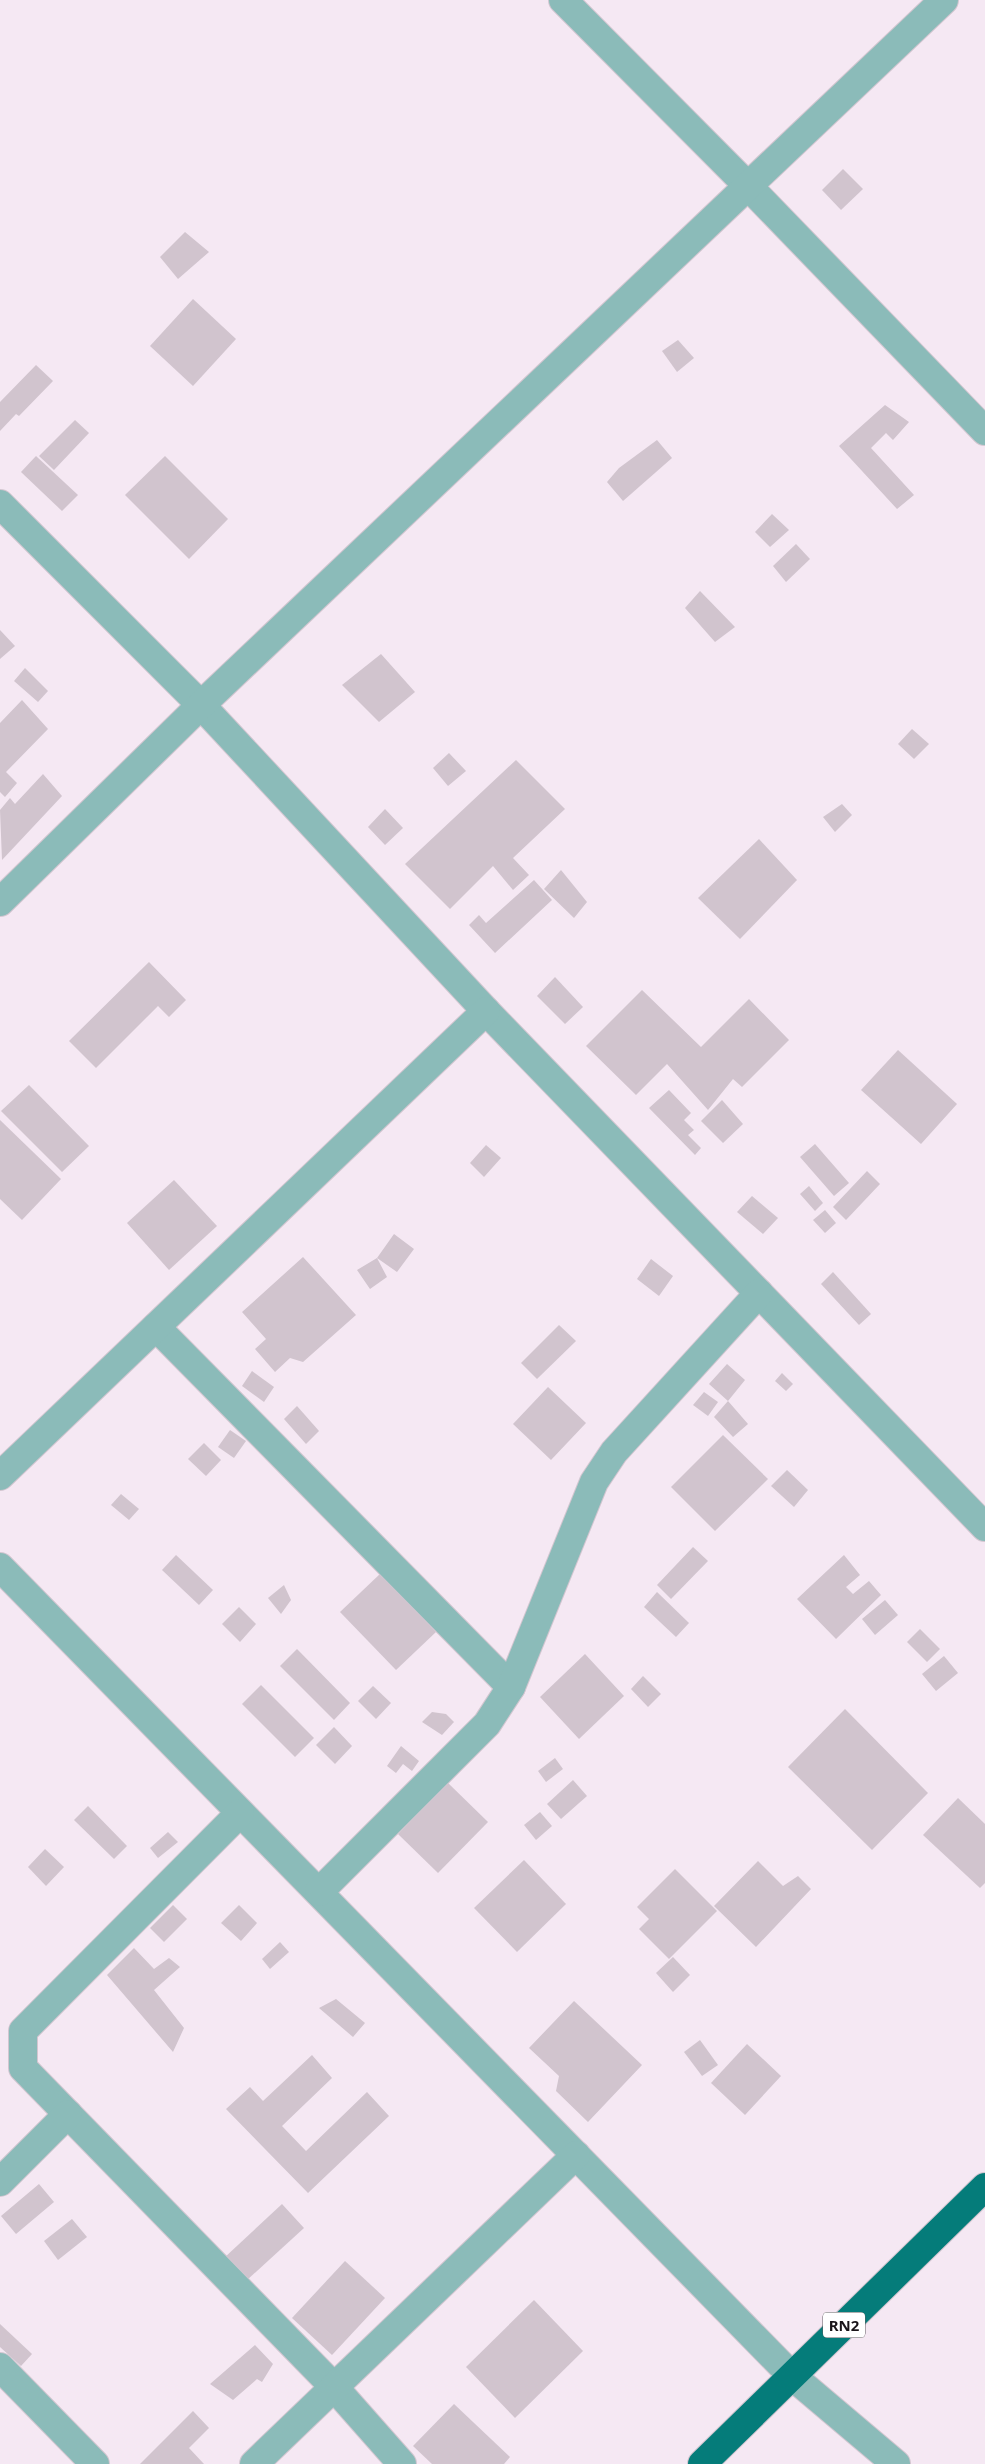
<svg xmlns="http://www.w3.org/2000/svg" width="985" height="2464" viewBox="0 0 985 2464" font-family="'Noto Sans',sans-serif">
	<rect width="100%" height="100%" fill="#f5e8f3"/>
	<!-- building -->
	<g fill="#d1c4ce">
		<polygon points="843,169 863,189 841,210 822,190"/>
		<polygon points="185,232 209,252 178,279 160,257"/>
		<polygon points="193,299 236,339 193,386 150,346"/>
		<polygon points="678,340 694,358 677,372 662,351"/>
		<polygon points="36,365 53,381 19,416 16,414 0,431 0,402"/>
		<polygon points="885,405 909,422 893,440 886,433 871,448 914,495 897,509 839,446"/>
		<polygon points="75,420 89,433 54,470 39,456"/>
		<polygon points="657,440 672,458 623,501 607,482 619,468"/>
		<polygon points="36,456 78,495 62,511 21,472"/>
		<polygon points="165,456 228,519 189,559 125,495"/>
		<polygon points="772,514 789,530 770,547 755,532"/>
		<polygon points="796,544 810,559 786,582 773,566"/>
		<polygon points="700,591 735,627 715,642 685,608"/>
		<polygon points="0,630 15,646 0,659"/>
		<polygon points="381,654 415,692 379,722 342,685"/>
		<polygon points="25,668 48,691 38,702 14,681"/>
		<polygon points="22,700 48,729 6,772 17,783 5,797 0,792 0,723"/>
		<polygon points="912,729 929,744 914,759 898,744"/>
		<polygon points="449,753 466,771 448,786 433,768"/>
		<polygon points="516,760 565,809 513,858 529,875 513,890 493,866 450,909 405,864"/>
		<polygon points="43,774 62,796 2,860 0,810 10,798 15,804"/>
		<polygon points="842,804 852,815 835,832 823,817"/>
		<polygon points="385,809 403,828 385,845 368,827"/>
		<polygon points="759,839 797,880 740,939 698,898"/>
		<polygon points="561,870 587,902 574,918 544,889"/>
		<polygon points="534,880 552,900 495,953 469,925 479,915 486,923"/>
		<polygon points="149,962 186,1000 169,1017 158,1006 96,1068 69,1041"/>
		<polygon points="555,977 583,1007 565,1024 537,996"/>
		<polygon points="642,990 701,1047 749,999 789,1040 742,1087 733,1079 708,1110 667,1064 636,1095 586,1046"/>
		<polygon points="898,1050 957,1104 921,1144 861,1090"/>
		<polygon points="29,1085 89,1146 62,1172 1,1111"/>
		<polygon points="669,1090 691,1113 684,1120 694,1130 688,1135 701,1148 695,1155 649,1108"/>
		<polygon points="722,1100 743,1124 723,1143 701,1121"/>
		<polygon points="0,1120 61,1179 22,1220 0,1199"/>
		<polygon points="815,1144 849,1183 834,1196 800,1157"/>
		<polygon points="486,1145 501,1158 484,1177 470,1163"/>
		<polygon points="867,1171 880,1184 846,1220 833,1207"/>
		<polygon points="174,1180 217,1226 169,1270 127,1223"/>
		<polygon points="809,1186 823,1203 815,1211 800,1194"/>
		<polygon points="752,1196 778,1218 763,1234 737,1212"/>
		<polygon points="825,1210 836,1223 825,1233 813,1220"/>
		<polygon points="394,1234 414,1249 397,1272 377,1258 387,1277 370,1289 357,1270 377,1258"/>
		<polygon points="303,1257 356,1315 303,1362 290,1358 275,1372 255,1349 266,1339 242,1312"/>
		<polygon points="651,1259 673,1276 659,1296 637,1279"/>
		<polygon points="833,1272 871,1314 859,1325 821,1284"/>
		<polygon points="559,1325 576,1341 537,1379 521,1363"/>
		<polygon points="727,1364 745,1380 728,1401 748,1424 733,1437 714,1417 728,1401 709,1384"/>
		<polygon points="252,1371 274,1387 264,1402 242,1386"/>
		<polygon points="782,1373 793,1384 786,1391 775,1381"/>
		<polygon points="548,1387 586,1423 551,1460 513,1424"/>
		<polygon points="704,1392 718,1402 708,1416 693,1405"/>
		<polygon points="297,1406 319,1431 306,1444 284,1419"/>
		<polygon points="230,1430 246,1441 234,1458 218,1447"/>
		<polygon points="723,1435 768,1479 715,1531 671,1487"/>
		<polygon points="204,1443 221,1460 206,1476 188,1459"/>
		<polygon points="787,1470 808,1490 794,1507 771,1486"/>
		<polygon points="121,1494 139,1509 129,1520 111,1505"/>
		<polygon points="693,1547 708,1561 671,1599 657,1585"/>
		<polygon points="176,1555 213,1590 199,1605 162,1570"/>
		<polygon points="844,1555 860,1575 846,1587 853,1594 869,1581 881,1595 836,1639 797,1599"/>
		<polygon points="381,1573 436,1632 396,1670 340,1612"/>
		<polygon points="284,1585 291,1600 281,1614 268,1598"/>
		<polygon points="657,1592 689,1623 676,1637 644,1607"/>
		<polygon points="885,1600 898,1615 875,1635 862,1619"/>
		<polygon points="239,1607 256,1624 240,1642 222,1624"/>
		<polygon points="920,1629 940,1649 927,1662 907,1642"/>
		<polygon points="297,1649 350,1703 334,1720 280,1666"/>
		<polygon points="585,1654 624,1696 579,1739 540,1697"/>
		<polygon points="944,1656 958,1673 936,1691 922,1674"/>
		<polygon points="643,1676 661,1694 648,1707 631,1689"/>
		<polygon points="261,1685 314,1738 295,1757 242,1704"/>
		<polygon points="373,1686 391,1703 376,1719 358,1701"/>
		<polygon points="845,1709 928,1793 872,1850 788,1767"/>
		<polygon points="432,1712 446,1714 454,1722 442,1735 422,1722"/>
		<polygon points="334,1727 352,1746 335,1764 316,1745"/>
		<polygon points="401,1746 419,1761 412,1771 403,1764 396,1773 387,1766"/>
		<polygon points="555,1758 563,1769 546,1782 538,1771"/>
		<polygon points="573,1780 587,1796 561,1819 547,1804"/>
		<polygon points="447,1782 488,1822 438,1873 398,1834"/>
		<polygon points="958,1798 985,1824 985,1883 980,1888 923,1835"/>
		<polygon points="88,1806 127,1846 114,1859 74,1820"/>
		<polygon points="540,1812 552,1826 536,1840 524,1825"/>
		<polygon points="168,1832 178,1842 158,1858 150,1848"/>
		<polygon points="45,1849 64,1867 46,1886 28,1867"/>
		<polygon points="524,1860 566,1904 517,1952 474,1908"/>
		<polygon points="758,1861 783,1886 798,1876 811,1889 756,1947 714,1906"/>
		<polygon points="675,1869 717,1911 669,1959 639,1929 649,1919 637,1907"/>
		<polygon points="173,1905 187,1919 164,1942 150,1928"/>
		<polygon points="239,1905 257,1923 241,1941 221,1923"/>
		<polygon points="280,1942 289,1952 270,1969 262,1959"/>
		<polygon points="134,1948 154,1969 169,1958 180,1967 154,1990 184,2028 173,2052 107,1975"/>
		<polygon points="673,1957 690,1975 673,1992 656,1973"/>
		<polygon points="336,1999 365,2023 353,2037 319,2008"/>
		<polygon points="574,2001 642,2065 588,2122 556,2091 559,2076 529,2048"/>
		<polygon points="700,2040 718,2065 702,2076 684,2052"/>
		<polygon points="747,2044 781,2076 745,2115 711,2083"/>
		<polygon points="312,2055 332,2078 282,2126 306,2151 367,2092 389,2116 308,2193 226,2109 250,2087 263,2101"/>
		<polygon points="39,2184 54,2202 16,2234 1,2216"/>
		<polygon points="282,2204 304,2228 246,2281 224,2258"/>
		<polygon points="72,2219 87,2237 58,2260 44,2241"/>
		<polygon points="345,2261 385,2298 332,2355 292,2318"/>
		<polygon points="534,2300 583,2351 515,2418 466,2367"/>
		<polygon points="0,2324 32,2354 21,2366 0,2347"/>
		<polygon points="255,2345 273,2364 262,2382 257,2379 233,2400 210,2384"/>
		<polygon points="454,2404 510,2457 504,2464 432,2464 413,2446"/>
		<polygon points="193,2411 209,2428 189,2448 204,2464 140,2464"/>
	</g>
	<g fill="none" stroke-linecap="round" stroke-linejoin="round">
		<defs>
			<g id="street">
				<polyline points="563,0 748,186 985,431"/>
				<polyline points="0,504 201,705 486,1011 985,1527"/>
				<polyline points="0,902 201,705 944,0"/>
				<polyline points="156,1327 511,1687"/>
				<polyline points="0,1476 486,1011"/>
				<polyline points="0,1567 792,2376 896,2464"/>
				<polyline points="240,1813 23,2031 23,2068 334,2387 402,2464"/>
				<polyline points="319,1892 487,1724 511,1687 594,1482 614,1452 759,1293"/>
				<polyline points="0,2182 68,2114"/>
				<polyline points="0,2367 95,2464"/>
				<polyline points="254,2464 576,2155"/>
			</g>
			<polyline id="highway" points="702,2464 985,2187"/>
		</defs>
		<!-- street casing -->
		<use href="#street" stroke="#d2c6d0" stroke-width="30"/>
		<!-- highway casing -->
		<use href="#highway" stroke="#d2c6d0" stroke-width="30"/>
		<!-- street -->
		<use href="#street" stroke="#8bbbb9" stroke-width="28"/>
		<!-- highway -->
		<use href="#highway" stroke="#057c7a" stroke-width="28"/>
	</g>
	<g text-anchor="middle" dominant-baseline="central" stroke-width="4" stroke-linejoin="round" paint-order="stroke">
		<!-- shield labels -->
		<rect fill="#fff" stroke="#5f5b5e" stroke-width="1" x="823" y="2312.5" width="42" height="25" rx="4"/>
		<g font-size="15" font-weight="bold" fill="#1a1519">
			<text x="844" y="2325">RN2</text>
		</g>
	</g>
</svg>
